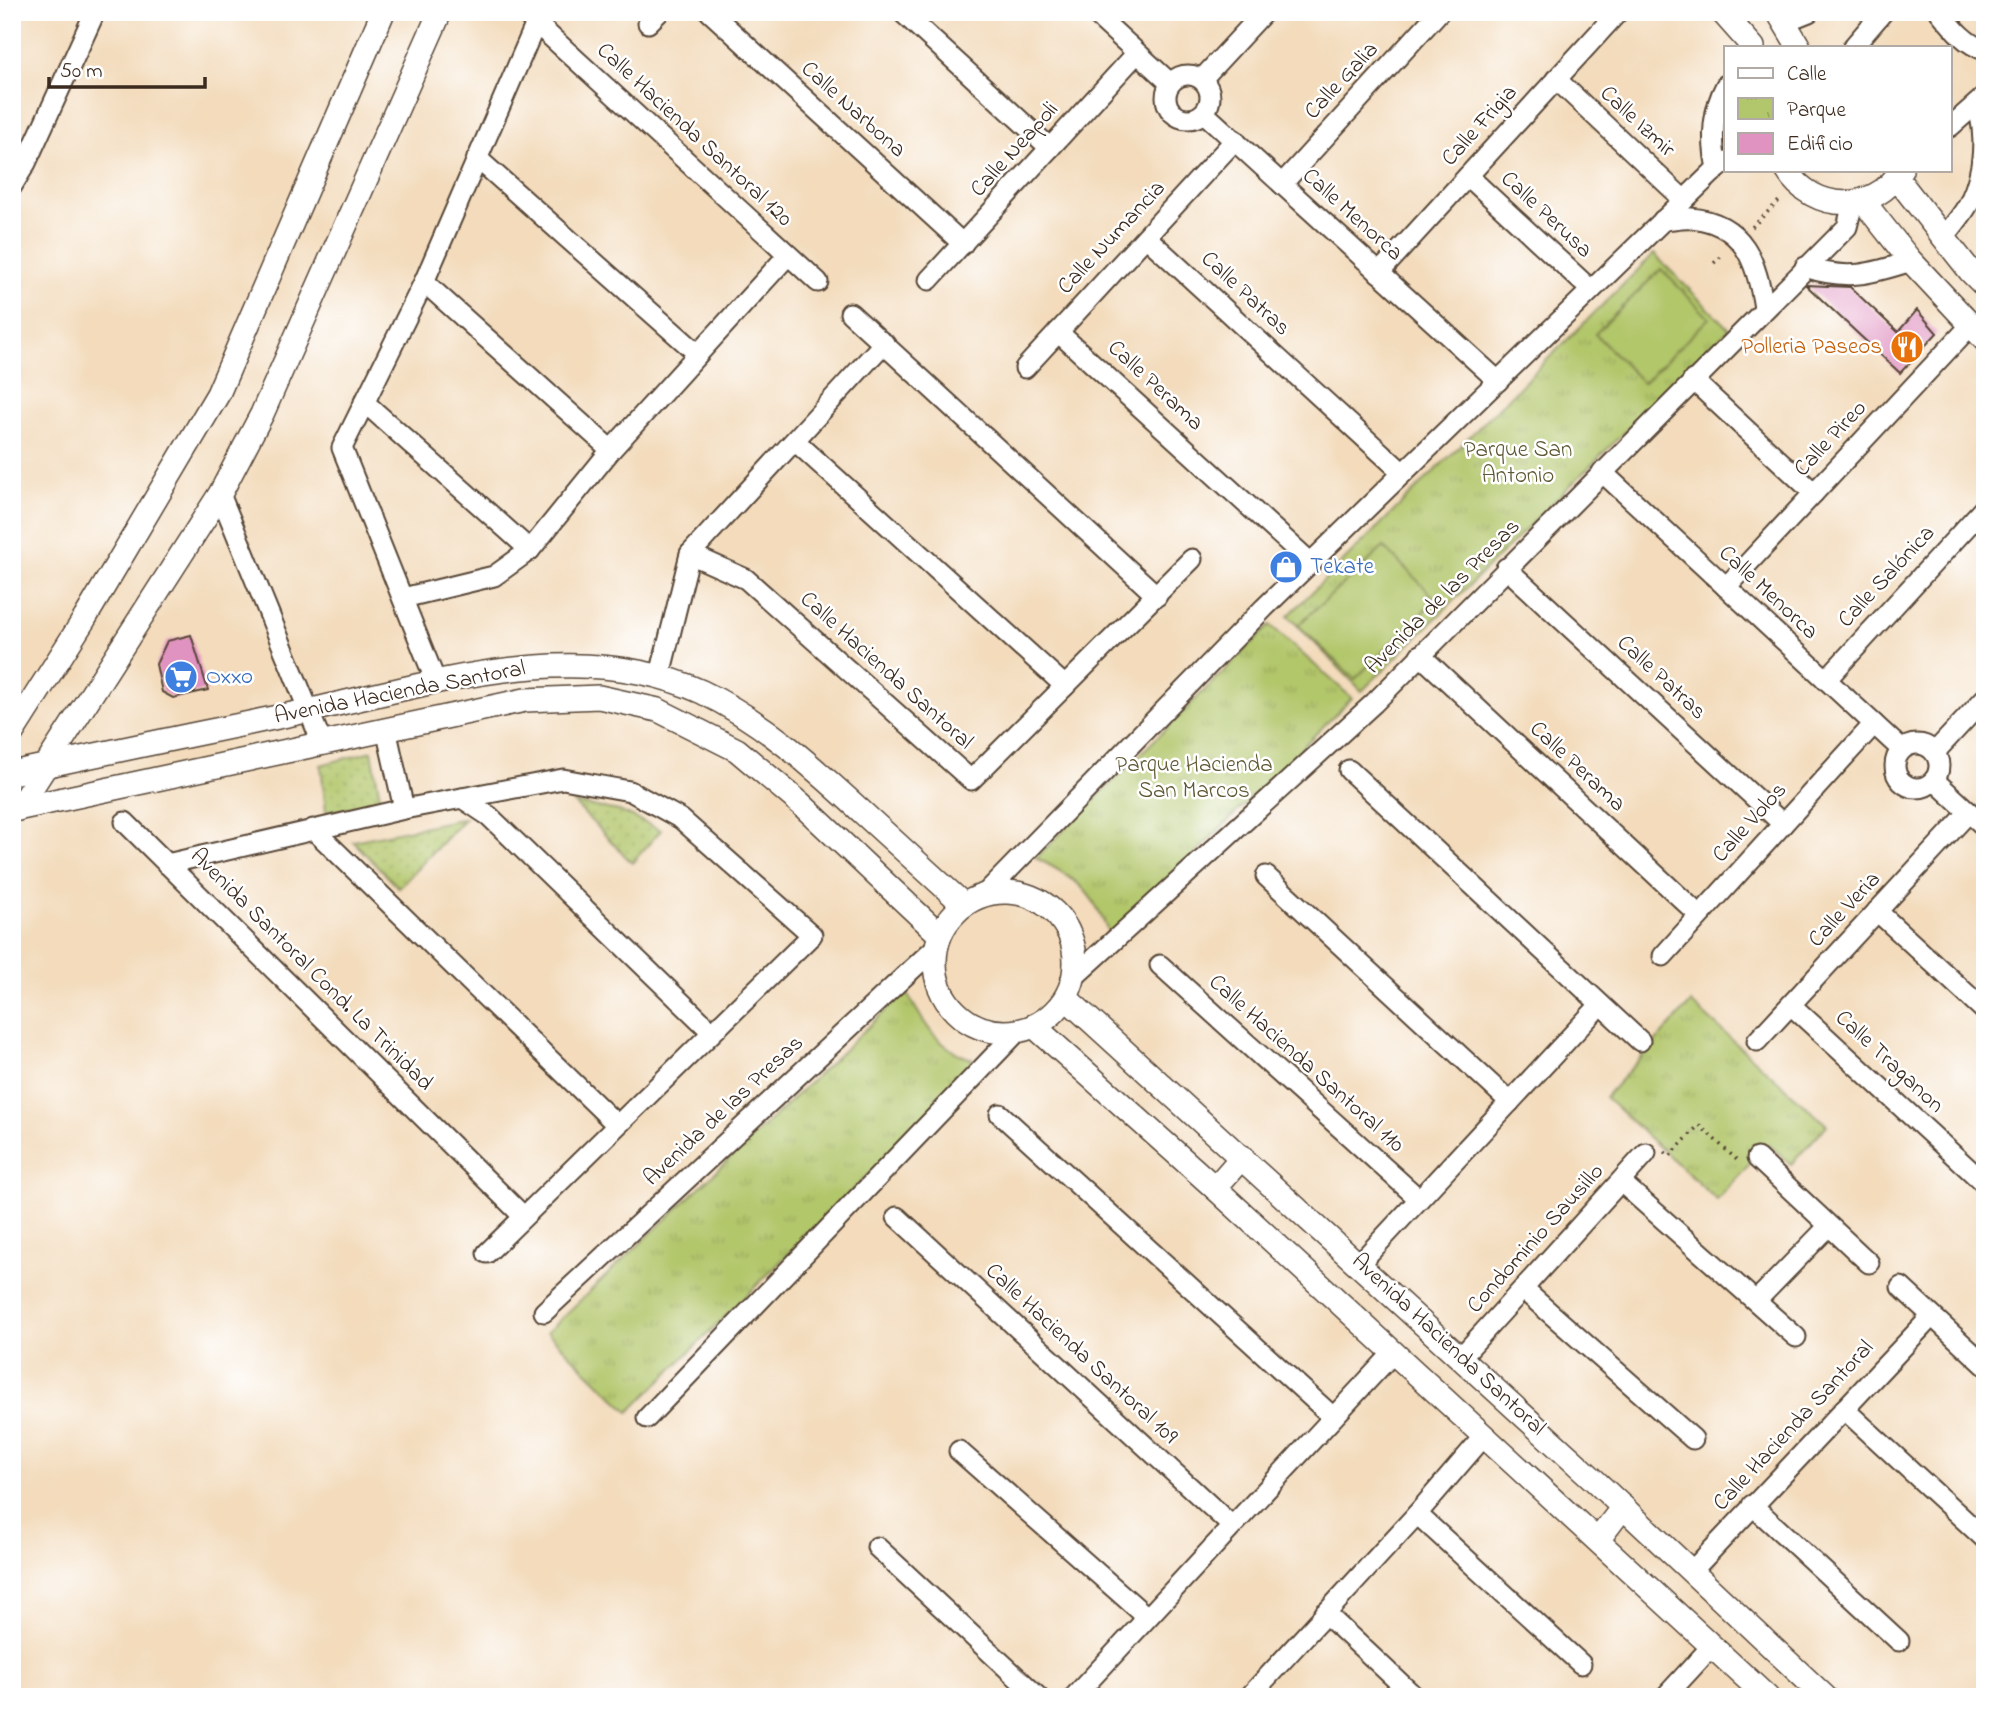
<svg xmlns="http://www.w3.org/2000/svg" width="1997" height="1709" viewBox="0 0 1997 1709" font-family="'Indie Flower',sans-serif">
	<defs>
		<pattern id="grass-dots" width="8" height="8" patternUnits="userSpaceOnUse" patternTransform="scale(1.75)"><rect width="8" height="8" fill="#b2c66b"/><path d="M2 2h.1M6 6h.1" fill="none" stroke="#9aaa5c" stroke-width="1.8" stroke-linecap="round"/></pattern>
		<pattern id="park-tufts" width="24" height="20" patternUnits="userSpaceOnUse" patternTransform="scale(1.75)"><rect width="24" height="20" fill="#b2c66b"/><path d="M3 7l-1-3M5 7V3M7 7l1-3M15 17l-1-3M17 17v-4M19 17l1-3" fill="none" stroke="#9aaa5c"/></pattern>
	</defs>
	<rect width="100%" height="100%" fill="#fff"/>
	<filter id="ink" filterUnits="userSpaceOnUse"><feTurbulence type="fractalNoise" baseFrequency=".0143" numOctaves="2"/><feDisplacementMap in="SourceGraphic" scale="14" xChannelSelector="R" yChannelSelector="G"/><feConvolveMatrix kernelMatrix="1 2 1 2 8 2 1 2 1" color-interpolation-filters="sRGB"/></filter>
	<filter id="wash" filterUnits="userSpaceOnUse"><feTurbulence type="fractalNoise" baseFrequency=".00686" numOctaves="4" result="noise"/><feDisplacementMap in="SourceGraphic" scale="28" xChannelSelector="R" yChannelSelector="G"/><feGaussianBlur stdDeviation="1.57" result="paint"/><feColorMatrix in="noise" values="0 0 0 0 0 0 0 0 0 0 0 0 0 0 0 0 0 1.4 0 .05"/><feComposite in="paint" operator="in"/></filter>
	<g filter="url(#wash)">
		<rect width="100%" height="100%" fill="#f3dbbc"/>
		<!-- grass -->
		<g fill="url(#grass-dots)" stroke="#767844" stroke-width="2">
			<polygon points="372,751 381,803 326,812 321,765"/>
			<polygon points="574,803 619,811 661,830 632,863"/>
			<polygon points="465,818 399,888 353,841"/>
		</g>
		<!-- park -->
		<g fill="url(#park-tufts)" stroke="#767844" stroke-width="2">
			<polygon points="1654,254 1729,329 1362,691 1288,616"/>
			<path d="M1270 625 1352 698 1110 938C1094 892 1080 880 1036 858Z"/>
			<path d="M906 991C923 1022 936 1048 972 1059L975 1069 629 1412 547 1332Z"/>
			<polygon points="1691,1003 1827,1125 1791,1164 1768,1144 1717,1200 1605,1097"/>
		</g>
		<!-- pitch -->
		<g fill="#b2c66b" stroke="#767844" stroke-width="2">
			<polygon points="1661,269 1709,318 1643,383 1595,334"/>
			<polygon points="1384,547 1436,599 1355,679 1298,625"/>
		</g>
		<g id="blocks">
			<!-- building -->
			<g fill="#e092c0">
				<polygon points="1806,285 1850,287 1898,332 1917,310 1937,333 1900,373"/>
				<polygon points="191,635 208,690 173,698 162,692 156,664 167,641"/>
			</g>
		</g>
	</g>
	<g filter="url(#ink)">
		<use href="#blocks" fill-opacity="0" stroke="#574536" stroke-width="2"/>
		<g fill="none" stroke-linecap="round" stroke-linejoin="round">
			<defs>
				<g id="minor">
					<polyline points="524,12 818,282"/>
					<polyline points="710,12 963,244"/>
					<polyline points="902,12 1050,148"/>
					<polyline points="1093,12 1170,83"/>
					<path d="M1940 12C1952 27 1966 45 1985 50"/>
					<polyline points="1784,22 1809,12"/>
					<polyline points="648,23 659,12"/>
					<polyline points="1853,47 1883,12"/>
					<circle cx="1188" cy="97" r="22"/>
					<polyline points="1202,79 1264,12"/>
					<polyline points="1556,79 1684,200"/>
					<polyline points="1204,113 1498,381"/>
					<polyline points="1950,127 1984,97"/>
					<polyline points="477,158 698,354"/>
					<path d="M1717 169C1711 141 1712 111 1726 85"/>
					<polyline points="1468,176 1591,290"/>
					<polyline points="1282,184 1439,12"/>
					<polyline points="12,186 26,163 95,12"/>
					<path d="M1663 220C1672 220 1682 217 1691 218 1744 223 1757 262 1764 308"/>
					<polyline points="1146,237 1403,473"/>
					<path d="M1944 238C1952 226 1964 214 1970 201 1984 171 1987 136 1977 104"/>
					<path d="M1805 267C1847 281 1871 274 1911 261"/>
					<polyline points="1379,273 1618,12"/>
					<polyline points="929,280 1137,53"/>
					<polyline points="424,282 611,450"/>
					<polyline points="850,313 1157,596"/>
					<polyline points="1058,332 1311,563"/>
					<polyline points="1025,368 1235,140"/>
					<polyline points="1693,380 1814,493"/>
					<polyline points="364,402 530,550"/>
					<polyline points="795,441 1065,686"/>
					<polyline points="1602,472 1901,749"/>
					<polyline points="220,494 322,743"/>
					<polyline points="690,554 746,579 971,780 1192,559"/>
					<polyline points="1506,568 1783,824"/>
					<polyline points="1726,587 1971,325"/>
					<polyline points="403,598 494,576 530,550 611,450 788,255"/>
					<polyline points="1420,655 1699,915"/>
					<polyline points="660,675 690,554 884,343"/>
					<polyline points="1826,680 1985,507"/>
					<polyline points="436,682 342,448 424,282 536,23"/>
					<polyline points="386,729 404,809"/>
					<circle cx="1917" cy="766" r="22"/>
					<polyline points="1935,752 1985,698"/>
					<polyline points="1349,770 1640,1041"/>
					<polyline points="1934,780 1985,827"/>
					<polyline points="462,798 489,816 712,1032"/>
					<polyline points="125,822 523,1216"/>
					<polyline points="313,829 617,1125"/>
					<polyline points="167,864 404,809 563,779 630,791 681,819 812,935 487,1253"/>
					<polyline points="1266,876 1510,1102"/>
					<polyline points="983,896 1264,608 1712,173 1726,162"/>
					<polyline points="1877,911 1985,1011"/>
					<polyline points="1663,956 1874,724"/>
					<polyline points="1160,965 1419,1199"/>
					<polyline points="1074,977 1374,703 1847,227 1853,203"/>
					<polyline points="1791,1005 1985,1184"/>
					<polyline points="1757,1041 1969,812"/>
					<polyline points="1000,1114 1333,1417"/>
					<polyline points="1757,1158 1869,1263"/>
					<polyline points="1621,1182 1796,1337"/>
					<polyline points="897,1217 1232,1526"/>
					<polyline points="1359,1264 1600,1005"/>
					<polyline points="1901,1287 1985,1365"/>
					<polyline points="1524,1290 1693,1439"/>
					<polyline points="1756,1301 1829,1226"/>
					<polyline points="544,1312 937,946"/>
					<polyline points="1461,1357 1646,1153"/>
					<polyline points="1844,1409 1985,1539"/>
					<polyline points="647,1418 1017,1032"/>
					<polyline points="959,1451 1147,1617"/>
					<polyline points="1752,1505 1899,1641"/>
					<polyline points="1417,1514 1581,1664"/>
					<polyline points="877,1547 1038,1697"/>
					<polyline points="1692,1571 1932,1316"/>
					<polyline points="1325,1613 1415,1697"/>
					<polyline points="1074,1697 1394,1352"/>
					<polyline points="1249,1697 1417,1514 1484,1436"/>
					<polyline points="1665,1697 1712,1646"/>
				</g>
				<g id="tertiary">
					<polyline points="1722,12 1753,47"/>
					<polyline points="1778,12 1799,47"/>
					<path d="M1787 170C1813 213 1875 214 1901 170"/>
					<polyline points="1896,177 1970,271 1985,286"/>
					<polyline points="1863,201 1909,259 1985,340"/>
					<polyline points="12,733 85,618 218,394 383,12"/>
					<path d="M12 773C107 752 202 733 297 713 425 686 576 634 702 692 763 721 813 767 862 812 896 843 930 874 964 905"/>
					<polyline points="18,809 220,494 262,414 440,12"/>
					<polyline points="12,810 525,700 599,697 658,710 737,750 801,804 940,935"/>
					<circle cx="1005" cy="962" r="70"/>
					<polyline points="1066,998 1593,1479 1825,1697"/>
					<polyline points="1034,1026 1215,1188 1767,1697"/>
					<polyline points="1215,1188 1242,1157"/>
					<polyline points="1598,1540 1623,1507"/>
				</g>
			</defs>
			<!-- minor casing -->
			<use href="#minor" stroke="#574536" stroke-width="23"/>
			<!-- tertiary casing -->
			<use href="#tertiary" stroke="#574536" stroke-width="26"/>
			<!-- path -->
			<g stroke="#574536" stroke-width="3.5" stroke-dasharray="2 5" stroke-linecap="butt">
				<polyline points="1752,227 1782,198"/>
				<polyline points="1714,263 1724,254"/>
				<polyline points="1665,1152 1670,1156 1699,1125 1737,1160"/>
			</g>
			<!-- minor -->
			<use href="#minor" stroke="#fff" stroke-width="19"/>
			<!-- tertiary -->
			<use href="#tertiary" stroke="#fff" stroke-width="23"/>
		</g>
	</g>
	<!-- icons -->
	<defs>
		<symbol id="restaurant-disc" viewBox="-11 -11 22 22"><circle r="9.5" fill="#e8710a" stroke="#fff"/><path d="M-5-6h1v4h1v-4h1v4h1v-4h1v5L-1.5 .5V6h-2V.5L-5-1ZM5-6V6H3V1.5H1.5Q1.5-4 5-6Z" fill="#fff"/></symbol>
		<symbol id="shop-disc" viewBox="-11 -11 22 22"><circle r="9.5" fill="#3f7fe0" stroke="#fff"/><path d="M-5-2.5h2.3a2.7 3.5 0 0 1 5.4 0H5L5.5 6h-11ZM-1.5-2.5h3a1.5 2.3 0 0 0-3 0Z" fill="#fff"/></symbol>
		<symbol id="supermarket-disc" viewBox="-11 -11 22 22"><circle r="9.5" fill="#3f7fe0" stroke="#fff"/><path d="M-6-5.5h2.5l.6 2H6L4.5 2H-2.5L-4.4-4H-6ZM-1.5 3.2a1.3 1.3 0 1 0 .1 0ZM3 3.2a1.3 1.3 0 1 0 .1 0Z" fill="#fff"/></symbol>
	</defs>
	<g fill-rule="evenodd">
		<use href="#restaurant-disc" x="1888" y="328" width="38" height="38"/>
		<use href="#shop-disc" x="1267" y="548" width="38" height="38"/>
		<use href="#supermarket-disc" x="162" y="658" width="38" height="38"/>
	</g>
	<g text-anchor="middle" dominant-baseline="central" stroke-width="5" stroke-linejoin="round" paint-order="stroke">
		<!-- street labels -->
		<g font-size="23" fill="#3b2a1e" stroke="#fff">
			<text transform="translate(1342 81) rotate(-47)">Calle Galia</text>
			<text transform="translate(853 110) rotate(42)">Calle Narbona</text>
			<text transform="translate(1637 122) rotate(43)">Calle Izmir</text>
			<text transform="translate(1480 126) rotate(-48)">Calle Frigia</text>
			<text transform="translate(694 135) rotate(43)">Calle Hacienda Santoral 120</text>
			<text transform="translate(1015 150) rotate(-48)">Calle Neapoli</text>
			<text transform="translate(1352 215) rotate(42)">Calle Menorca</text>
			<text transform="translate(1546 215) rotate(43)">Calle Perusa</text>
			<text transform="translate(1112 238) rotate(-47)">Calle Numancia</text>
			<text transform="translate(1245 294) rotate(43)">Calle Patras</text>
			<text transform="translate(1155 386) rotate(43)">Calle Perama</text>
			<text transform="translate(1831 439) rotate(-47)">Calle Pireo</text>
			<text transform="translate(1887 577) rotate(-47)">Calle Salónica</text>
			<text transform="translate(1768 593) rotate(43)">Calle Menorca</text>
			<text transform="translate(1443 597) rotate(-45)">Avenida de las Presas</text>
			<text transform="translate(886 671) rotate(42)">Calle Hacienda Santoral</text>
			<text transform="translate(1661 678) rotate(43)">Calle Patras</text>
			<text transform="translate(400 693) rotate(-11)">Avenida Hacienda Santoral</text>
			<text transform="translate(1577 767) rotate(43)">Calle Perama</text>
			<text transform="translate(1750 823) rotate(-48)">Calle Volos</text>
			<text transform="translate(1845 910) rotate(-47)">Calle Veria</text>
			<text transform="translate(311 970) rotate(45)">Avenida Santoral Cond. La Trinidad</text>
			<text transform="translate(1889 1062) rotate(43)">Calle Traganon</text>
			<text transform="translate(1306 1064) rotate(42)">Calle Hacienda Santoral 110</text>
			<text transform="translate(724 1111) rotate(-43)">Avenida de las Presas</text>
			<text transform="translate(1536 1239) rotate(-48)">Condominio Sausillo</text>
			<text transform="translate(1448 1345) rotate(43)">Avenida Hacienda Santoral</text>
			<text transform="translate(1081 1354) rotate(43)">Calle Hacienda Santoral 109</text>
			<text transform="translate(1794 1426) rotate(-47)">Calle Hacienda Santoral</text>
		</g>
		<!-- food labels -->
		<g font-size="23" fill="#c56008" stroke="#fff" text-anchor="end">
			<text x="1882" y="347">Polleria Paseos</text>
		</g>
		<!-- park labels -->
		<g font-size="23" fill="#5f5935" stroke="#fff">
			<text x="1518" y="450">Parque San<tspan x="1518" dy="26">Antonio</tspan></text>
			<text x="1194" y="765">Parque Hacienda<tspan x="1194" dy="26">San Marcos</tspan></text>
		</g>
		<!-- shop labels -->
		<g font-size="23" fill="#366cbe" stroke="#fff" text-anchor="start">
			<text x="1310" y="567">Tekate</text>
			<text x="206" y="677">Oxxo</text>
		</g>
	</g>
	<!-- margin -->
	<rect width="1997" height="1709" fill="none" stroke="#fff" stroke-width="42"/>
	<!-- legend -->
	<rect x="1724" y="46" width="228" height="126" fill="#ffffff" stroke="#b1aaa5" stroke-width="2"/>
	<rect x="1738" y="68" width="35" height="10" fill="#ffffff" stroke="#b1aaa5" stroke-width="2"/>
	<text x="1787" y="80" font-size="21" fill="#3b2a1e">Calle</text>
	<rect x="1738" y="98" width="35" height="21" fill="url(#park-tufts)" stroke="#b1aaa5" stroke-width="2"/>
	<text x="1787" y="116" font-size="21" fill="#3b2a1e">Parque</text>
	<rect x="1738" y="133" width="35" height="21" fill="#e092c0" stroke="#b1aaa5" stroke-width="2"/>
	<text x="1787" y="150" font-size="21" fill="#3b2a1e">Edificio</text>
	<!-- scale -->
	<path d="M49 77v10h156v-10" fill="none" stroke="#3b2a1e" stroke-width="3.5"/>
	<text x="60" y="77" font-size="21" fill="#3b2a1e" stroke="#ffffff" stroke-width="5" paint-order="stroke">50 m</text>
</svg>
